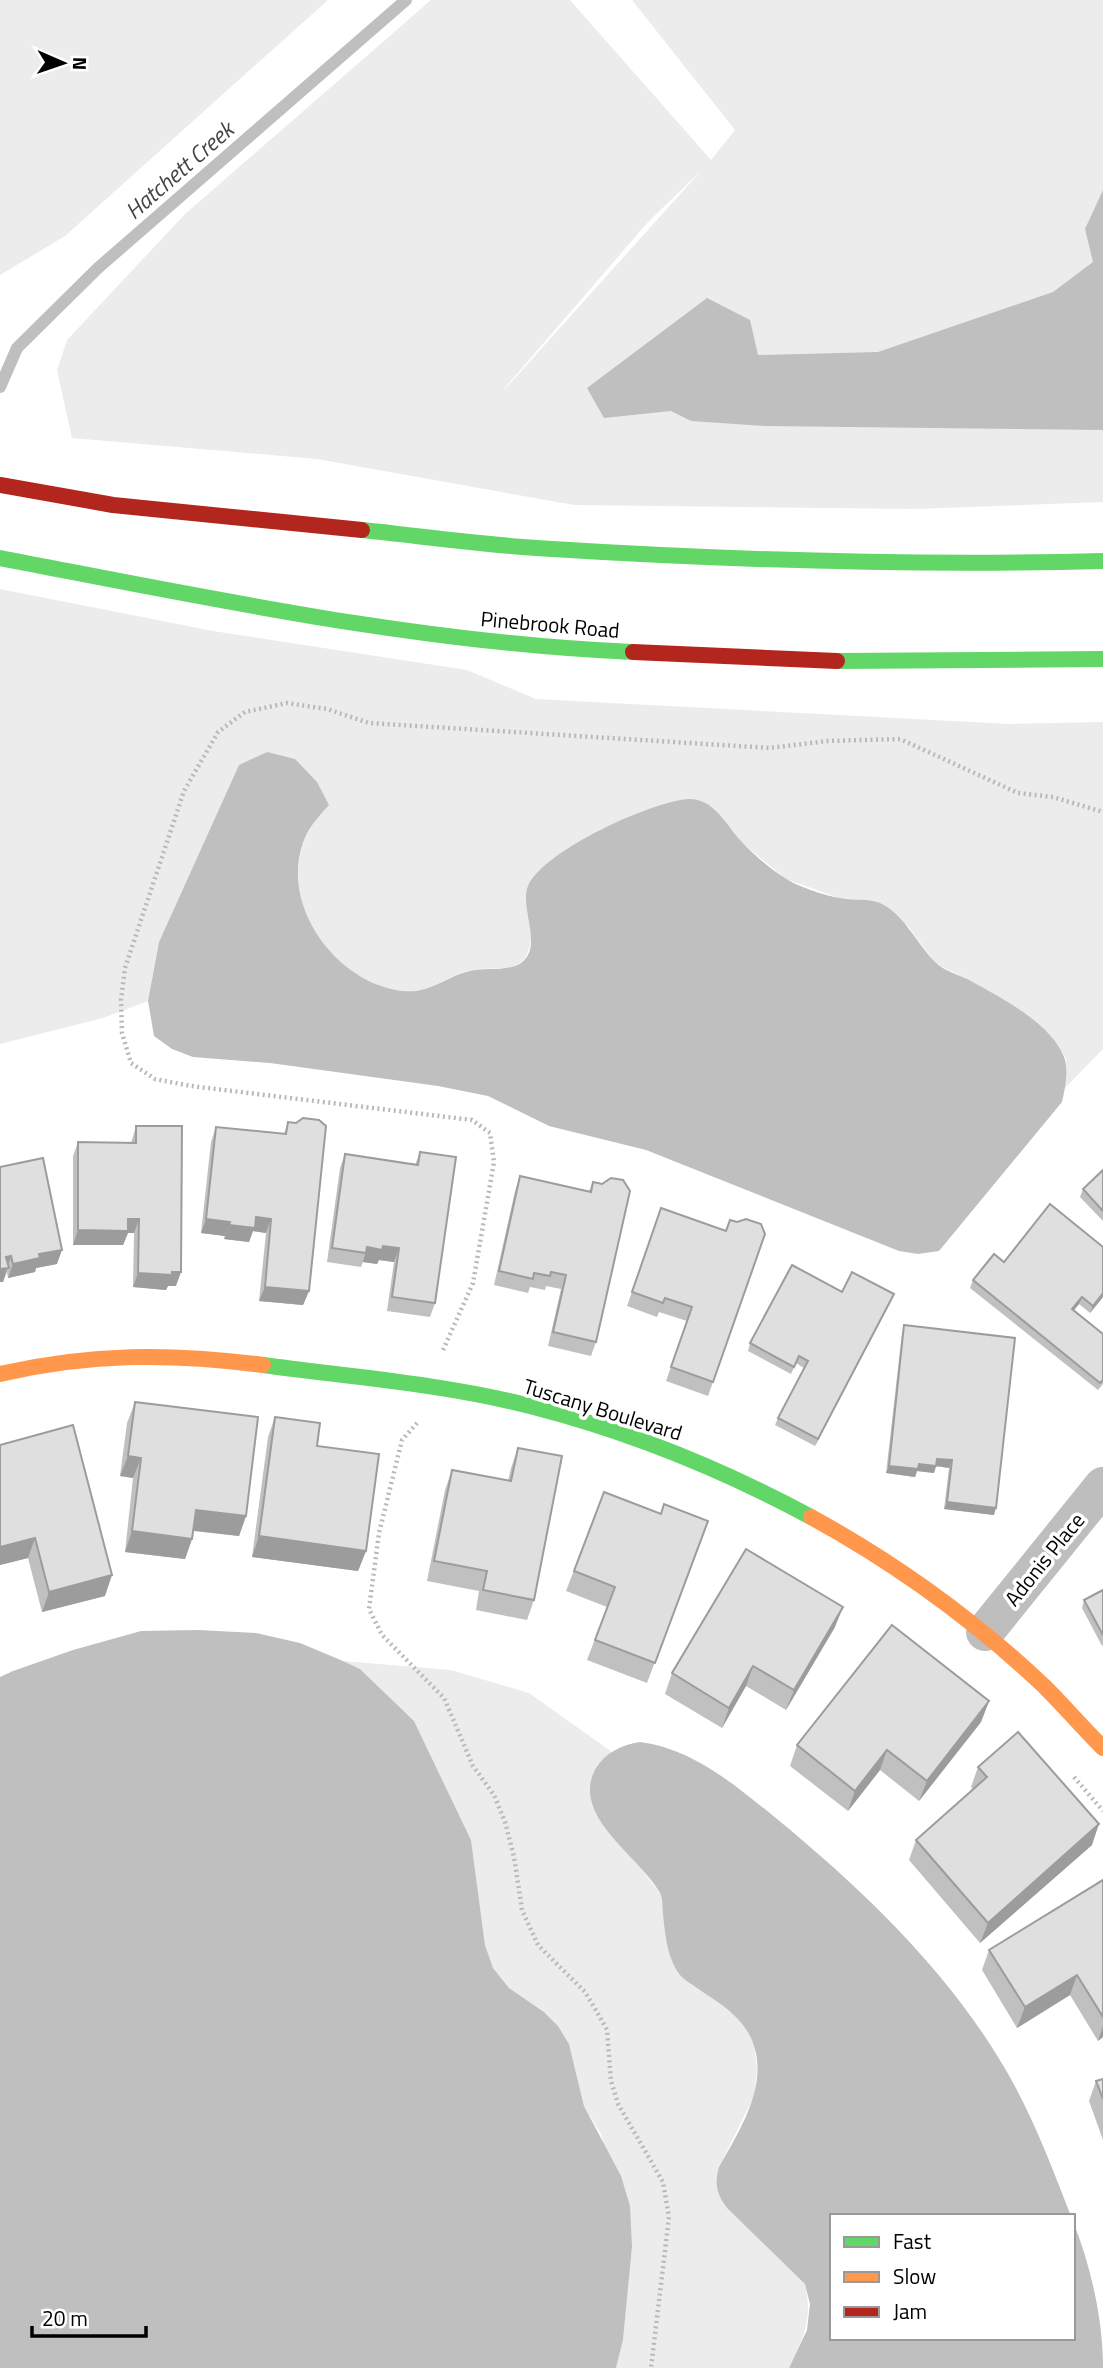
<svg xmlns="http://www.w3.org/2000/svg" width="1103" height="2368" viewBox="0 0 1103 2368" font-family="'Titillium Web',sans-serif">
	<rect width="100%" height="100%" fill="#fff"/>
	<!-- green -->
	<g fill="#ececec" fill-rule="evenodd">
		<polygon points="0,0 328,0 65,236 0,275"/>
		<path d="M431 0H570L711 160 735 130 632 0H1103V502L914 509 574 505 317 459 72 438 57 370 67 340 185 214ZM701 171 505 389H504L648 222Z"/>
		<path d="M0 589 213 631 467 670 536 699 1010 724 1103 722V1049L1065 1088 1066 1058 1035 1021 969 980 936 964 908 926 863 900 839 898 786 879 741 842 714 809 531 939C526 979 497 964 469 971 446 976 428 994 404 991 338 985 281 910 303 844 308 829 319 816 329 805L267 752 239 766 159 942 148 1001 103 1018 0 1044Z"/>
		<path d="M343 1661 451 1670 529 1693 612 1752 600 1762 641 1868 661 1895 666 1939 719 2003 744 2023 754 2044 757 2070 754 2096 719 2167 805 2284C813 2319 804 2337 789 2368H616L623 2340 632 2247 601 2134 584 2106 569 2044 558 2026 544 2012 509 1988 493 1968 485 1945 471 1840 414 1721 360 1669Z"/>
	</g>
	<!-- water -->
	<g fill="#bfbfbf">
		<polygon points="1103,190 1103,430 765,426 691,421 671,411 604,418 587,388 707,298 750,320 758,355 878,352 1053,292 1093,262 1085,229"/>
		<path d="M267 752 295 759 317 782 329 805C319 816 308 828 303 843 280 908 339 985 404 991 429 994 447 976 470 971 486 967 506 972 521 963 544 947 519 907 528 886 544 850 651 802 688 799 714 798 726 825 741 841 753 854 770 869 785 878 796 886 826 896 840 898 853 901 867 898 880 903 904 914 917 944 935 962 944 971 960 975 971 981 1001 998 1051 1023 1064 1057 1069 1069 1065 1090 1062 1102L939 1251 918 1254 899 1251 646 1150 549 1126 488 1096 438 1086 270 1063 193 1057 172 1049 154 1036 148 1001 159 942 239 765Z"/>
		<polygon points="198,1630 256,1633 300,1643 343,1661 360,1669 414,1721 471,1840 485,1945 493,1968 509,1988 544,2012 558,2026 569,2044 584,2106 621,2176 630,2206 632,2247 623,2340 616,2368 0,2368 0,1677 13,1671 73,1650 141,1631"/>
		<path d="M640 1742C694 1749 736 1786 777 1819 867 1893 954 1977 1011 2079 1035 2122 1053 2170 1071 2216H832V2338H1073V2221C1091 2267 1103 2319 1103 2368H789L807 2330 810 2304 805 2284 728 2209C717 2195 714 2185 719 2167 739 2131 769 2086 753 2043 744 2017 719 2003 697 1988 692 1984 684 1980 680 1975 667 1958 665 1934 663 1914 662 1907 663 1899 660 1893 640 1856 569 1816 596 1768 606 1752 622 1745 640 1742Z"/>
	</g>
	<g fill="none" stroke-linecap="round" stroke-linejoin="round">
		<!-- stream -->
		<polyline stroke="#bfbfbf" stroke-width="12" points="0,387 17,348 98,268 406,0"/>
		<!-- path -->
		<g stroke="#b9b9b9" stroke-width="4.5" stroke-dasharray="2 3.5" stroke-linecap="butt">
			<polyline points="443,1350 473,1283 494,1162 490,1133 472,1120 191,1086 155,1079 131,1063 122,1033 121,1000 125,968 184,791 218,732 245,712 287,703 327,709 369,723 770,748 827,741 900,739 1018,793 1053,797 1103,812"/>
			<polyline points="417,1423 402,1440 379,1533 369,1609 382,1635 444,1698 473,1766 494,1795 505,1822 514,1857 522,1910 538,1945 585,1992 597,2012 607,2030 611,2081 618,2104 663,2182 669,2217 651,2368"/>
			<polyline points="1074,1777 1103,1811"/>
		</g>
		<!-- street -->
		<polyline stroke="#bebebe" stroke-width="38" points="985,1632 1103,1486"/>
		<!-- fast -->
		<g stroke="#63d668" stroke-width="16">
			<path d="M362 530C420 536 478 544 536 548 725 560 914 566 1103 561"/>
			<path d="M0 558C209 598 420 643 633 652"/>
			<polyline points="837,661 1103,659"/>
			<path d="M263 1365C352 1377 444 1384 530 1406 628 1431 722 1469 811 1517"/>
		</g>
		<!-- slow -->
		<g stroke="#ff974d" stroke-width="16">
			<path d="M0 1374C91 1353 171 1353 263 1365"/>
			<path d="M811 1517C895 1563 974 1620 1044 1686 1064 1706 1083 1728 1103 1748"/>
		</g>
		<!-- jam -->
		<g stroke="#b3261e" stroke-width="16">
			<polyline points="0,485 113,505 362,530"/>
			<polyline points="633,652 837,661"/>
		</g>
	</g>
	<!-- wall -->
	<g fill="#c0c0c0">
		<polygon points="288,1122 309,1291 303,1305 259,1301 266,1233 253,1231 249,1242 224,1239 225,1236 201,1233 211,1142 216,1127 284,1134"/>
		<polygon points="136,1126 176,1286 168,1286 166,1290 133,1287 134,1233 128,1233 123,1245 73,1245 73,1156 78,1142 131,1143"/>
		<polygon points="420,1152 435,1303 430,1317 387,1311 394,1262 379,1260 377,1264 363,1262 361,1267 327,1262 340,1168 345,1154 415,1165"/>
		<polygon points="0,1167 57,1264 36,1268 35,1272 8,1278 7,1272 3,1282"/>
		<polygon points="1103,1170 1103,1221 1080,1197 1083,1189"/>
		<polygon points="520,1176 589,1191 593,1182 596,1342 591,1356 548,1346 561,1289 546,1286 545,1290 530,1287 528,1293 494,1285 515,1191"/>
		<polygon points="661,1208 726,1231 765,1234 708,1396 666,1381 687,1321 659,1312 657,1317 627,1306"/>
		<polygon points="1103,1247 1103,1297 1090,1313 1079,1304 1074,1310 1103,1334 1103,1384 1098,1390 970,1288 973,1280 1004,1262"/>
		<polygon points="894,1294 891,1301 815,1446 775,1425 778,1418 804,1368 796,1363 791,1374 748,1351 750,1343"/>
		<polygon points="904,1325 994,1515 944,1509 949,1468 936,1466 934,1473 917,1471 915,1477 886,1473 902,1333"/>
		<polygon points="135,1402 246,1516 239,1536 193,1531 192,1539 185,1559 125,1552 133,1478 120,1476 127,1423"/>
		<polygon points="275,1417 317,1446 366,1551 358,1571 252,1557 268,1437"/>
		<polygon points="0,1445 105,1596 42,1612 28,1558 0,1565"/>
		<polygon points="518,1448 534,1600 527,1620 476,1610 479,1591 427,1581 445,1490 452,1470 508,1481 511,1468"/>
		<polygon points="604,1492 661,1514 708,1521 647,1683 587,1660 607,1607 566,1591"/>
		<polygon points="1103,1590 1103,1645 1102,1646 1082,1608 1084,1600"/>
		<polygon points="835,1627 786,1710 746,1686 722,1728 665,1694 672,1673"/>
		<polygon points="989,1701 981,1722 919,1801 880,1770 848,1811 790,1766 797,1745"/>
		<polygon points="978,1767 1092,1845 980,1943 909,1860 916,1840 973,1790 971,1787"/>
		<polygon points="1103,1880 1103,2037 1098,2041 1070,1995 1017,2028 982,1970 989,1950"/>
		<polygon points="1103,2079 1103,2140 1089,2101 1096,2081"/>
	</g>
	<!-- shaded-wall -->
	<g fill="#9c9c9c">
		<polygon points="256,1217 271,1219 266,1233 253,1231 249,1242 224,1239 229,1225"/>
		<polygon points="128,1219 139,1219 134,1233 128,1233 123,1245 73,1245 78,1230"/>
		<polygon points="206,1219 230,1222 225,1236 201,1233"/>
		<polygon points="383,1246 399,1248 394,1262 379,1260 377,1264 363,1262 367,1247"/>
		<polygon points="62,1250 57,1264 36,1268 35,1272 8,1278 13,1264 39,1254"/>
		<polygon points="11,1256 3,1282 0,1282 0,1269 6,1257"/>
		<polygon points="181,1272 176,1286 168,1286 166,1290 133,1287 138,1273"/>
		<polygon points="265,1287 309,1291 303,1305 259,1301"/>
		<polygon points="1103,1293 1103,1297 1090,1313 1093,1306"/>
		<polygon points="894,1294 891,1301 815,1446 818,1439"/>
		<polygon points="1082,1297 1079,1304 1069,1316 1072,1309"/>
		<polygon points="128,1456 141,1458 133,1478 120,1476"/>
		<polygon points="937,1459 952,1460 949,1468 936,1466 934,1473 917,1471 915,1477 886,1473 889,1466 919,1464"/>
		<polygon points="947,1502 996,1508 994,1515 944,1509"/>
		<polygon points="196,1510 246,1516 239,1536 188,1530"/>
		<polygon points="132,1531 192,1539 185,1559 125,1552"/>
		<polygon points="259,1536 366,1551 358,1571 252,1557"/>
		<polygon points="35,1538 28,1558 0,1565 0,1547"/>
		<polygon points="112,1575 105,1596 42,1612 49,1592"/>
		<polygon points="843,1607 835,1627 786,1710 794,1690"/>
		<polygon points="753,1666 746,1686 722,1728 729,1708"/>
		<polygon points="989,1701 981,1722 919,1801 927,1781"/>
		<polygon points="887,1750 880,1770 848,1811 855,1791"/>
		<polygon points="1099,1824 1092,1845 980,1943 988,1923"/>
		<polygon points="1077,1975 1070,1995 1017,2028 1025,2007"/>
		<polygon points="1103,2026 1103,2037 1098,2041"/>
	</g>
	<!-- building -->
	<g fill="#dfdfdf" stroke="#9c9c9c" stroke-width="2">
		<polygon points="303,1118 319,1120 326,1126 309,1291 265,1287 271,1219 256,1217 255,1228 229,1225 230,1222 206,1219 216,1127 286,1134 288,1122 296,1123"/>
		<polygon points="136,1126 182,1126 181,1272 172,1272 172,1275 138,1273 139,1219 128,1219 128,1231 78,1230 78,1142 136,1143"/>
		<polygon points="420,1152 456,1157 435,1303 392,1297 399,1248 383,1246 382,1250 367,1247 366,1253 332,1248 345,1154 418,1165"/>
		<polygon points="43,1158 62,1250 39,1254 40,1258 13,1264 11,1256 6,1257 9,1268 0,1269 0,1167"/>
		<polygon points="1103,1170 1103,1211 1083,1189"/>
		<polygon points="520,1176 591,1192 593,1182 602,1184 611,1178 623,1180 630,1191 596,1342 553,1332 566,1275 551,1272 550,1276 534,1273 533,1279 499,1271"/>
		<polygon points="1050,1204 1103,1247 1103,1293 1093,1306 1082,1297 1072,1309 1103,1334 1103,1380 1100,1383 973,1280 994,1254 1004,1262"/>
		<polygon points="661,1208 726,1231 730,1220 737,1222 746,1219 761,1224 765,1234 713,1382 671,1367 692,1307 665,1298 663,1303 632,1292"/>
		<polygon points="792,1265 842,1292 852,1272 894,1294 818,1439 778,1418 808,1361 799,1356 794,1367 750,1343"/>
		<polygon points="904,1325 1015,1338 996,1508 947,1502 952,1460 937,1459 936,1466 919,1464 918,1469 889,1466"/>
		<polygon points="135,1402 258,1417 246,1516 196,1510 192,1539 132,1531 141,1458 128,1456"/>
		<polygon points="275,1417 320,1423 317,1446 379,1454 366,1551 259,1536"/>
		<polygon points="73,1425 112,1575 49,1592 35,1538 0,1547 0,1445"/>
		<polygon points="518,1448 562,1456 534,1600 483,1590 487,1571 434,1561 452,1470 511,1481"/>
		<polygon points="604,1492 661,1514 664,1504 708,1521 655,1663 595,1640 615,1587 574,1571"/>
		<polygon points="746,1549 843,1607 794,1690 753,1666 729,1708 672,1673"/>
		<polygon points="1103,1590 1103,1635 1084,1600"/>
		<polygon points="892,1625 989,1701 927,1781 887,1750 855,1791 797,1745"/>
		<polygon points="1018,1732 1099,1824 988,1923 916,1840 987,1777 978,1767"/>
		<polygon points="1103,1880 1103,2017 1077,1975 1025,2007 989,1950"/>
		<polygon points="1103,2079 1103,2099 1096,2081"/>
	</g>
	<g text-anchor="middle" dominant-baseline="central" stroke-width="7" stroke-linejoin="round" paint-order="stroke">
		<!-- street labels -->
		<g font-size="21" fill="#000" stroke="#fff">
			<text transform="translate(550 624) rotate(5)">Pinebrook Road</text>
			<text transform="translate(603 1409) rotate(17)">Tuscany Boulevard</text>
			<text transform="translate(1044 1559) rotate(-51)">Adonis Place</text>
		</g>
		<!-- water labels -->
		<g font-size="23" font-style="italic" fill="#444" stroke="#fff">
			<text transform="translate(179 170) rotate(-41)">Hatchett Creek</text>
		</g>
	</g>
	<!-- legend -->
	<rect x="830" y="2214" width="245" height="126" fill="#ffffff" stroke="#999999" stroke-width="2"/>
	<rect x="844" y="2237" width="35" height="10" fill="#63d668" stroke="#999999" stroke-width="2"/>
	<text x="893" y="2249" font-size="21" fill="#000000">Fast</text>
	<rect x="844" y="2272" width="35" height="10" fill="#ff974d" stroke="#999999" stroke-width="2"/>
	<text x="893" y="2284" font-size="21" fill="#000000">Slow</text>
	<rect x="844" y="2307" width="35" height="10" fill="#b3261e" stroke="#999999" stroke-width="2"/>
	<text x="893" y="2319" font-size="21" fill="#000000">Jam</text>
	<!-- north arrow -->
	<g transform="translate(63 63) rotate(92)" stroke="#ffffff" stroke-width="5" paint-order="stroke">
	<path d="M0-5L12 26L0 18L-12 26Z" fill="#000000"/>
	<text y="-10" font-size="19" font-weight="bold" text-anchor="middle" fill="#000000">N</text>
	</g>
	<!-- scale -->
	<path d="M32 2326v10h114v-10" fill="none" stroke="#000000" stroke-width="3.5"/>
	<text x="42" y="2326" font-size="21" fill="#000000" stroke="#ffffff" stroke-width="5" paint-order="stroke">20 m</text>
</svg>
